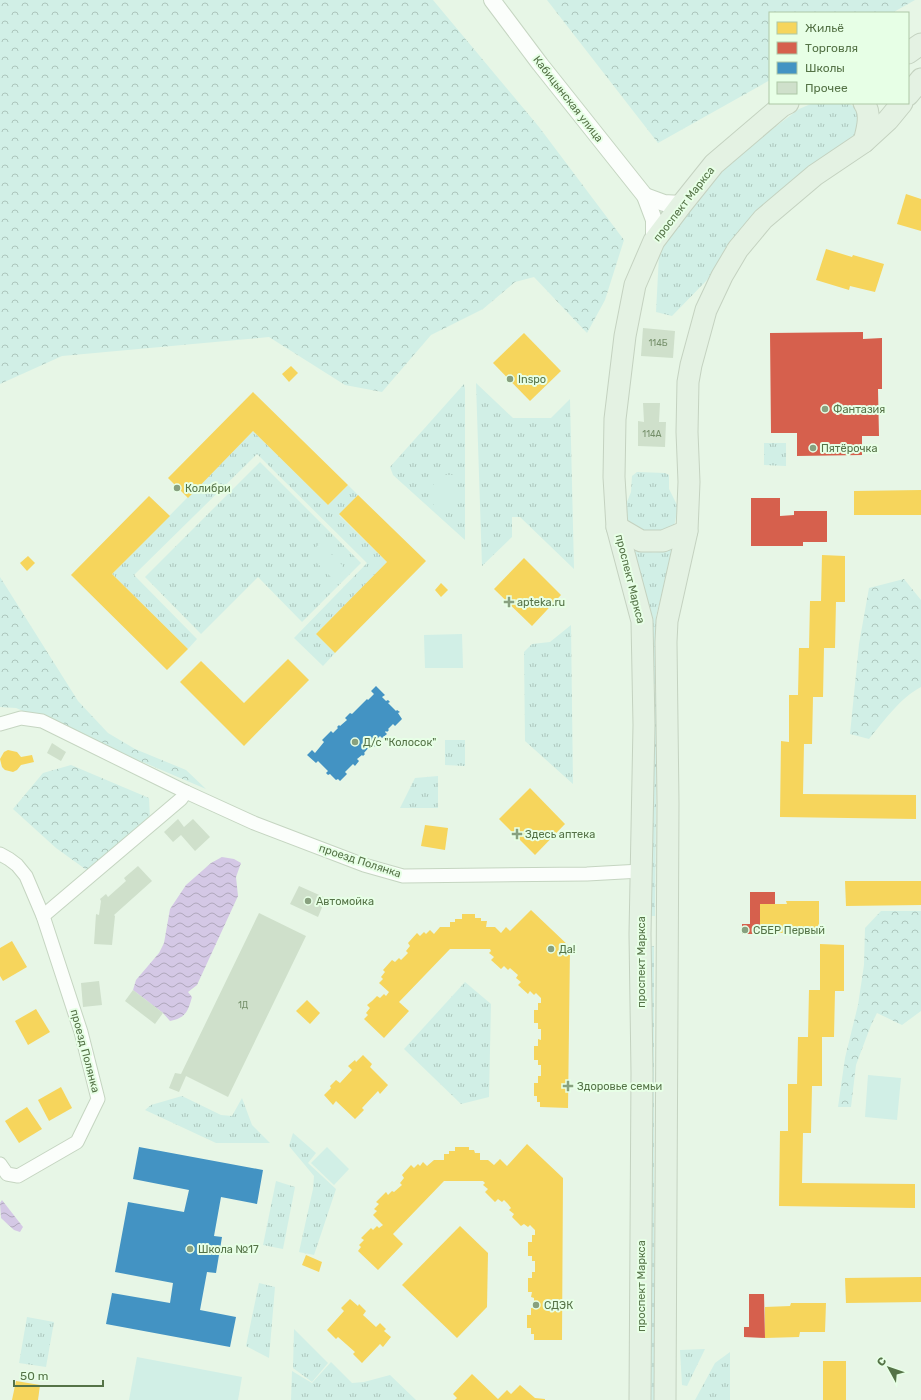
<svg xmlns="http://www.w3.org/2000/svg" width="921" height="1400" viewBox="0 0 921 1400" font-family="Rubik,sans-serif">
	<defs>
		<pattern id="grass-tufts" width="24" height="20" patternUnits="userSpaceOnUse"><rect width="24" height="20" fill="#d1efe6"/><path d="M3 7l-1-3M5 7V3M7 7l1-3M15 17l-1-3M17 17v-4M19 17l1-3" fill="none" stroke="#acc6bc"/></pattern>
		<pattern id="forest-crowns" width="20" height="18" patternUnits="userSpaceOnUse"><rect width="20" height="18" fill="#d1efe6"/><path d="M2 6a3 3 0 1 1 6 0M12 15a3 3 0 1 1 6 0" fill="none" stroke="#acc6bc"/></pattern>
		<pattern id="water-waves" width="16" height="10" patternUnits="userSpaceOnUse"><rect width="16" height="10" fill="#d4c8e5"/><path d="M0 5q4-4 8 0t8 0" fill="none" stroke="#afa7bb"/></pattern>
	</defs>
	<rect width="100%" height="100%" fill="#e7f6e6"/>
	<!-- grass -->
	<g fill="url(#grass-tufts)">
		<polygon points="813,103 848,103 856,108 861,123 858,133 795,178 759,209 731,241 708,279 672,316 656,312 659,255 668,236 707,187 743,151 799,109"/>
		<polygon points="476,383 513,418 551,418 570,399 574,569 520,517 512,517 512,537 482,566"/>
		<polygon points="464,384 465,389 465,540 393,475 390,467"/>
		<polygon points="253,431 328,505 348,485 358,495 339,515 387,562 316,634 335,653 323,666 294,638 367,563 257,454 134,575 197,639 188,649 112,574"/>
		<polygon points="764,443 786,443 786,466 764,465"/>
		<polygon points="260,462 361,563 302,622 258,577 201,634 145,577"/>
		<path d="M637 472 665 473 669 475V489L678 507 674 527C654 534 645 534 627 521L625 507 631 492 632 476Z"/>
		<path d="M631 545C648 553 656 555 674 548L656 616V684H652Z"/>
		<polygon points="571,625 573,784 525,741 524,652 532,644 550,642"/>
		<polygon points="652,692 657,693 655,916 651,916"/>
		<polygon points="445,740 465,740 465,766 445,765"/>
		<polygon points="438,776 438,808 400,808 415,778"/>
		<polygon points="654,946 654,1400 647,1400 646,947"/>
		<polygon points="465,982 491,1004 489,1097 461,1104 404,1049"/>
		<polygon points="182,1096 221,1115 232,1116 242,1098 252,1125 270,1143 216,1143 145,1110 151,1105"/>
		<polygon points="293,1133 316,1153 308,1163 336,1189 314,1255 299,1252 313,1189 314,1176 289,1146"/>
		<polygon points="276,1181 295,1187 283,1249 263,1245"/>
		<polygon points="259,1283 275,1287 269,1358 246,1346"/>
		<polygon points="27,1317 54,1322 46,1367 19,1363"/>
		<polygon points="294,1329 328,1363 312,1382 293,1368"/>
		<polygon points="705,1349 687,1386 682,1385 680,1350"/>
		<polygon points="730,1352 730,1400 695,1400 715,1363"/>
		<polygon points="331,1362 352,1383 364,1382 390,1375 416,1400 291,1400 292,1371 312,1383"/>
	</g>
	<!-- forest -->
	<g fill="url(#forest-crowns)">
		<polygon points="0,0 433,0 539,127 624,240 605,300 587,333 534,277 515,282 483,309 431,335 382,392 345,385 269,337 62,356 0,384"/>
		<polygon points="547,0 915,0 892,13 770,13 770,80 658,143"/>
		<polygon points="0,577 78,701 108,733 135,749 186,770 206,789 16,708 0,707"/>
		<path d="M904 579 921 600V687C900 698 884 721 869 739L850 734 859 644 869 588Z"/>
		<polygon points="71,765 149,798 150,819 88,871 56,848 13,809 43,773"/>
		<polygon points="881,911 921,911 921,1011 902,1025 877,1013 871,1025 856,1065 851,1107 838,1107 845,1058 858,1005 864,965 865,928"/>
	</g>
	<!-- pitch -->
	<g fill="#d1efe6">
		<rect x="434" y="475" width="19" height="32"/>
		<polygon points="320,543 343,566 332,578 309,555"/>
		<polygon points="462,634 463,668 425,668 424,635"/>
		<polygon points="868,1075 901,1078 897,1120 865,1117"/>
		<polygon points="327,1147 349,1169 334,1185 311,1163"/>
		<polygon points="137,1357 242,1377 238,1400 129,1400"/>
	</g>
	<!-- water -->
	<g fill="url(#water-waves)">
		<path d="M222 857 234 859 241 863 236 877 238 896 197 985 188 992 192 997C188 1011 186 1018 170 1021L163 1013 133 990 136 980 159 953 164 943 170 909 186 885 211 863Z"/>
		<polygon points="2,1200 23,1227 20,1232 14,1230 1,1218 0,1203"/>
	</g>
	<!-- homes -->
	<g fill="#f6d55c">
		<polygon points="906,194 921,199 921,231 897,224"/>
		<polygon points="826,249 852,257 853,255 884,264 875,292 850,286 849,290 816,280"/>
		<polygon points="524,333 561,371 530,401 493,363"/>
		<polygon points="291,366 298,373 289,382 282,374"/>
		<polygon points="253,392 348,485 328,505 253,431 188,498 168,478"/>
		<polygon points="921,490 921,515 854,515 854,491"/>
		<polygon points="358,495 426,561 335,653 316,634 387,562 339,514"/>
		<polygon points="149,496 170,516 112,574 188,649 167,670 71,575"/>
		<polygon points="822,555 845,556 845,602 836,602 835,648 824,648 823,697 813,697 812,744 804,744 803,794 916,795 916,819 780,817 781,741 789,742 789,695 798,695 799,648 809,648 810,601 821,601"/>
		<polygon points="28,556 35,563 27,571 20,563"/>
		<polygon points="524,558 561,595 532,626 494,589"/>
		<polygon points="441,583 448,590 441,597 435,590"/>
		<polygon points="288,659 309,680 244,746 180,682 201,661 244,703"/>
		<polygon points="8,750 17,752 21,757 32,755 34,762 21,765 17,770 13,772 5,770 2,767 0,759 4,752"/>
		<polygon points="530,788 565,824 535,855 499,819"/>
		<polygon points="425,825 448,828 445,850 421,846"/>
		<polygon points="845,881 921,881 921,905 846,906"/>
		<polygon points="786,901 819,901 819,930 795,930 796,933 760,933 760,904 787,904"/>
		<polygon points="531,910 570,947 568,1108 540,1107 540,1102 537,1102 537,1096 534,1096 534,1083 538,1083 538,1076 541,1076 541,1065 538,1065 538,1060 534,1060 534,1046 538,1046 538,1039 541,1040 541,1029 538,1029 538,1023 534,1023 534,1010 538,1010 538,1003 541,1003 541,998 536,993 534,995 530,991 528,994 518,985 521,982 516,978 518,975 510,968 508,970 504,966 501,969 491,960 494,957 489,953 491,951 490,949 450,949 399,1002 409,1011 384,1038 364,1019 368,1015 366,1013 370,1008 367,1005 372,1001 377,996 380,998 384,994 386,996 389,992 379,983 383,979 381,977 385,972 383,970 392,960 395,962 399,958 401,960 408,953 406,951 410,946 408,943 417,933 420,936 424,932 426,934 430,930 434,934 440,927 450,927 450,922 455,922 455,919 462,919 462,914 475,914 475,918 481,918 481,921 487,921 486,927 495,927 501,933 506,927 510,931"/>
		<polygon points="12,941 27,967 3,981 0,976 0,948"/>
		<polygon points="820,944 844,945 844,991 835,991 834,1037 822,1037 822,1086 812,1086 811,1133 803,1133 802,1183 915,1184 915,1208 779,1206 780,1131 788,1131 788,1084 797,1084 798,1037 808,1037 809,990 820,990"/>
		<polygon points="307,1000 320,1013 310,1024 296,1011"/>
		<polygon points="36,1009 50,1032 28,1045 15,1021"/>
		<polygon points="363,1055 372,1064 370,1067 388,1085 380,1094 378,1091 362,1108 364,1110 355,1119 336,1101 333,1105 324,1095 331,1088 330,1086 336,1080 340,1083 352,1070 348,1066 355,1060 356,1062"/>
		<polygon points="61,1087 72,1108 49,1121 38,1100"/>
		<polygon points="27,1107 42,1129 19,1143 5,1121"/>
		<polygon points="527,1144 563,1178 562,1340 534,1340 534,1334 531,1334 531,1328 527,1328 527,1315 531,1315 531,1308 534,1308 534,1298 531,1297 532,1292 528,1292 528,1278 532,1278 532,1272 535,1272 535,1261 532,1261 532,1256 528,1256 528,1242 532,1242 532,1235 535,1235 535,1230 530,1225 528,1227 524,1224 521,1226 512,1217 514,1214 509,1210 511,1208 508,1204 504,1200 502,1202 498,1199 495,1202 485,1192 488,1189 483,1185 485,1183 483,1181 444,1181 393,1234 403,1244 378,1270 358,1251 361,1247 359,1245 364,1240 361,1238 371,1228 373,1230 377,1226 379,1228 383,1225 373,1215 377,1211 374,1209 379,1204 376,1202 386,1192 388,1195 392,1191 394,1192 402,1185 400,1183 404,1178 402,1175 411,1165 414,1168 418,1164 420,1166 423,1162 427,1166 434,1160 444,1160 444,1154 449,1154 449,1151 455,1151 455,1147 469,1147 469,1150 474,1150 475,1153 480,1153 480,1160 488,1160 494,1165 500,1159 507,1166"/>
		<polygon points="460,1226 488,1253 487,1307 457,1338 402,1285"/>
		<polygon points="306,1255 322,1262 319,1272 302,1265"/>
		<polygon points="921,1277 921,1302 846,1303 845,1278"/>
		<polygon points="350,1299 358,1306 359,1304 366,1311 363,1315 376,1327 380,1323 386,1329 384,1331 391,1337 383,1347 380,1344 362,1363 353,1354 355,1352 338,1337 336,1339 327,1330 344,1311 341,1308"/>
		<polygon points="791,1303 826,1303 825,1332 800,1332 799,1337 765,1338 765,1307 790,1306"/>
		<rect x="823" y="1361" width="23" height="39"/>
		<polygon points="472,1374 498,1399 507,1390 511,1394 520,1385 535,1398 545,1399 545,1400 455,1400 457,1398 453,1394"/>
		<polygon points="16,1381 40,1385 38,1400 12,1400"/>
	</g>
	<!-- shops -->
	<g fill="#d6604d">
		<polygon points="863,332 863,339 882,338 882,389 878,389 879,436 862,436 862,455 797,456 797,433 771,433 770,333"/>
		<polygon points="751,498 780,498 780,516 794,515 794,511 827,511 827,542 803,542 803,546 751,546"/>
		<polygon points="750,892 775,892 775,904 760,904 760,934 742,934 742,924 750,924"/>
		<polygon points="749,1294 764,1294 765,1338 744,1337 744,1327 749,1327"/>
	</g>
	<!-- schools -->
	<g fill="#4393c3">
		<polygon points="376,686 385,695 382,697 386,701 388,700 390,702 388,703 396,711 397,710 400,712 398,713 402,719 395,726 393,724 388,729 389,730 387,732 386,731 385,732 387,734 382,738 380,736 376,740 380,744 377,747 375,746 372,748 370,746 364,753 365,754 363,756 362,755 357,759 359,761 355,766 353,764 345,772 347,774 340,781 338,779 336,780 330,774 328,775 326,773 328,771 318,761 316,763 307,755 312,750 315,753 324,742 322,740 331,731 333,733 338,728 337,727 339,725 340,726 347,720 345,718 350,713 352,714 367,699 368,700 374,694 371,691"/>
		<polygon points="139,1147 263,1170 257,1204 221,1197 214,1236 222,1237 216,1273 207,1272 200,1310 236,1317 230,1347 106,1324 112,1293 170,1303 173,1283 115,1272 128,1202 184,1212 189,1190 133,1179"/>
	</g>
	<!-- building -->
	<g fill="#cfe0cb">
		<polygon points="643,328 675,331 673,358 641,356"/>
		<polygon points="643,403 660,403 659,422 666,422 665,447 638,446 638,421 644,422"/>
		<polygon points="52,743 66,752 61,761 47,753"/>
		<polygon points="178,819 184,827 193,819 210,837 195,851 181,835 173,842 164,832"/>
		<polygon points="138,866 152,881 114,915 115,916 112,945 94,944 96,914 99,915 101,901 100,899 106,894 108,897 126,881 124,878"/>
		<polygon points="299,886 326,898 318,917 290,904"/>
		<polygon points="259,913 306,936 228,1097 186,1076 179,1092 169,1088 175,1073 181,1074"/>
		<polygon points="99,981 102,1005 83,1007 81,983"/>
		<polygon points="133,990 163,1013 155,1024 125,1001"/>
	</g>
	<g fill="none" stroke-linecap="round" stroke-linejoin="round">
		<defs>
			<g id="minor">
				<polyline points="0,724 21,718 42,721 186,792 254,823 364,865 403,876 587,874 641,871"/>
				<polyline points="0,854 9,859 17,865 26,876 43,916 81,1032 98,1099 77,1142 18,1176 7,1174 0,1164"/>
				<polyline points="43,916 181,799 186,792"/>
			</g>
			<g id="tertiary">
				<polyline points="492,0 540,64 645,196 654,220 654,241"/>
				<polyline points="645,196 664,203 682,204"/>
			</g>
			<g id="primary">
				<polyline points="908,53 921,44"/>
				<polyline points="908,95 921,79"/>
				<path d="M864 103C872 114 867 130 864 142"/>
				<polyline points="617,527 641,541 663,541 687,531"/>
				<polyline points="640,1400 642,1073 640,934 644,725 642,621 617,527 614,477 615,419 625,336 635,285 654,241 682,204 714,164 782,106 788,103"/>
				<polyline points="665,1400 668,803 666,642 667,621 687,531 689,482 687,432 688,382 691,365 706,310 722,276 738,249 763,219 815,175 864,142 888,120 902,103"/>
			</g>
		</defs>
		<!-- minor casing -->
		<use href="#minor" stroke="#c5d5c1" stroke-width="15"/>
		<!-- tertiary casing -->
		<use href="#tertiary" stroke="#c5d5c1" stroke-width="18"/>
		<!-- primary casing -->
		<use href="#primary" stroke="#c4d2c0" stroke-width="23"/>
		<!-- minor -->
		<use href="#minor" stroke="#fbfefb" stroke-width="13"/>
		<!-- tertiary -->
		<use href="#tertiary" stroke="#fbfefb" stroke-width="16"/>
		<!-- primary -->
		<use href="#primary" stroke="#e4f2e3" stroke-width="21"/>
	</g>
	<!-- markers -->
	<g fill="#88a17f" stroke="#e7ffe6" stroke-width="1.5">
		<circle cx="510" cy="379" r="4"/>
		<circle cx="825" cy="409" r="4"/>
		<circle cx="813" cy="448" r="4"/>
		<circle cx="177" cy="488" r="4"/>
		<path d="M507 596h4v4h4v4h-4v4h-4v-4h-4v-4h4z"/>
		<circle cx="355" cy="742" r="4"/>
		<path d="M515 828h4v4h4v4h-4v4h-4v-4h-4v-4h4z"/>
		<circle cx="308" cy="901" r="4"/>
		<circle cx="745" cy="930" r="4"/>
		<circle cx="551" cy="949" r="4"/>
		<path d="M566 1080h4v4h4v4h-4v4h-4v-4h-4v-4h4z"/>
		<circle cx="190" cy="1249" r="4"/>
		<circle cx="536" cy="1305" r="4"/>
	</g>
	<g text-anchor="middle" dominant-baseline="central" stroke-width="4" stroke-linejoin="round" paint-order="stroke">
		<!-- number labels -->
		<g font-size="9" fill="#76906b">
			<text x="658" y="343">114Б</text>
			<text x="652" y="434">114А</text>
			<text x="243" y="1005">1Д</text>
		</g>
		<!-- street labels -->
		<g font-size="11" fill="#557347" stroke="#e7ffe6">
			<text transform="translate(568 99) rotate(52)">Кабицынская улица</text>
			<text transform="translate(684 204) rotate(-52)">проспект Маркса</text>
			<text transform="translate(630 579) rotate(76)">проспект Маркса</text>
			<text transform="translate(360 861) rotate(18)">проезд Полянка</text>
			<text transform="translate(641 962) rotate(-90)">проспект Маркса</text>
			<text transform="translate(85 1051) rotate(75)">проезд Полянка</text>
			<text transform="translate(641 1286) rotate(-90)">проспект Маркса</text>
		</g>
		<!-- poi labels -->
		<g font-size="11" fill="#557347" stroke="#e7ffe6" text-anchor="start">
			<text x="518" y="379">Inspo</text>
			<text x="833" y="409">Фантазия</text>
			<text x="821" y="448">Пятёрочка</text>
			<text x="185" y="488">Колибри</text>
			<text x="517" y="602">apteka.ru</text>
			<text x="363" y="742">Д/с "Колосок"</text>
			<text x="525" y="834">Здесь аптека</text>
			<text x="316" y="901">Автомойка</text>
			<text x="753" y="930">СБЕР Первый</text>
			<text x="559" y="949">Да!</text>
			<text x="577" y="1086">Здоровье семьи</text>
			<text x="198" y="1249">Школа №17</text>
			<text x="544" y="1305">СДЭК</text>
		</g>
	</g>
	<!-- legend -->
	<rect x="769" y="12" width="140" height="92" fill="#e7ffe6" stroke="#adc7a6"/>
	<rect x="777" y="22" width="20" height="12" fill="#f6d55c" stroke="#adc7a6"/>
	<text x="805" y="32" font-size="12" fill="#557347">Жильё</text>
	<rect x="777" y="42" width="20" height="12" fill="#d6604d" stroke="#adc7a6"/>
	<text x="805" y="52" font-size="12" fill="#557347">Торговля</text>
	<rect x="777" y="62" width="20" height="12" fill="#4393c3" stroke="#adc7a6"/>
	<text x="805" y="72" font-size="12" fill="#557347">Школы</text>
	<rect x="777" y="82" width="20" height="12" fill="#cfe0cb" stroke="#adc7a6"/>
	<text x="805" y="92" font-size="12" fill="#557347">Прочее</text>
	<!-- north arrow -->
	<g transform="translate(889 1368) rotate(310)" stroke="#e7ffe6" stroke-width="3" paint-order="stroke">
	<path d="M0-3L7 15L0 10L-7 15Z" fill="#557347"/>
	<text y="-6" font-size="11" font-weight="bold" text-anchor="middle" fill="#557347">С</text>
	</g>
	<!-- scale -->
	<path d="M14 1380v6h89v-6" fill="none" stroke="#557347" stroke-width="2"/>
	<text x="20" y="1380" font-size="12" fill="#557347" stroke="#e7ffe6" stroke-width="3" paint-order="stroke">50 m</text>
</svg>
